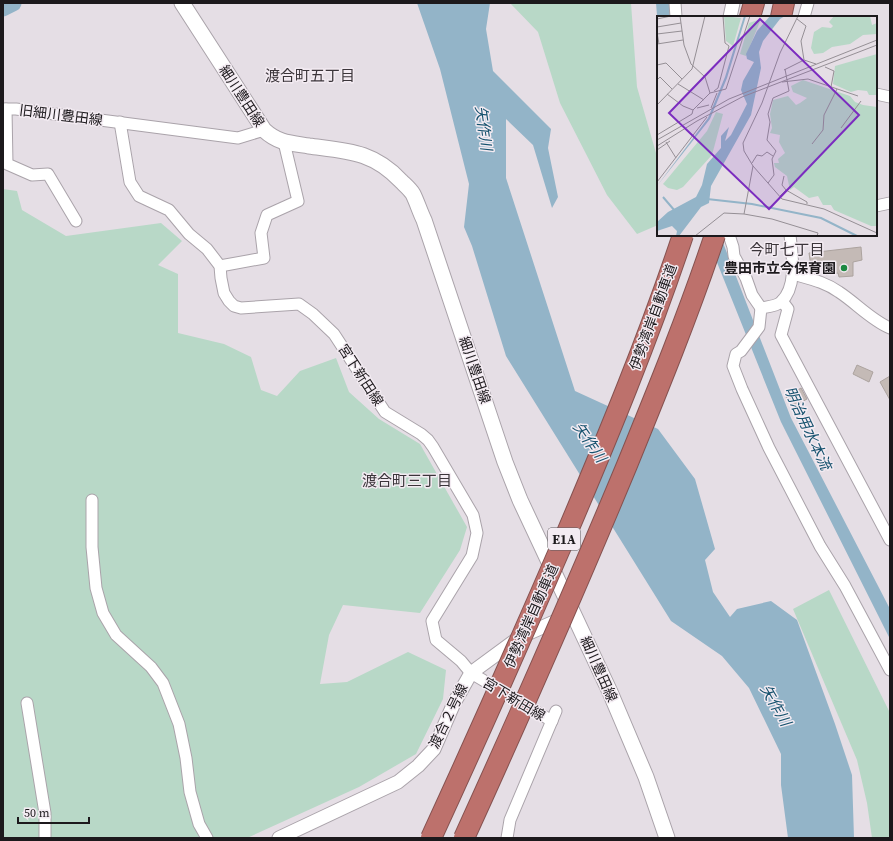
<svg xmlns="http://www.w3.org/2000/svg" width="893" height="841" viewBox="0 0 893 841" font-family="'Source Serif 4','Noto Sans JP',serif">
	<rect width="100%" height="100%" fill="#e5dee5"/>
	<!-- green -->
	<g fill="#b8d8c7">
		<polygon points="510,3 631,3 637,87 658,160 658,225 637,234 607,195 560,103 538,32"/>
		<polygon points="3,189 17,191 22,210 66,236 161,223 182,241 158,265 178,274 178,333 224,344 251,357 261,390 277,396 300,371 336,358 349,392 379,419 420,444 467,527 460,550 420,613 343,605 329,635 320,684 347,682 408,652 446,670 443,699 416,754 359,787 247,838 3,838"/>
		<polygon points="829,590 890,713 889,838 872,838 867,803 857,760 793,609"/>
	</g>
	<!-- water -->
	<g fill="#93b4c8">
		<polygon points="417,3 490,3 486,29 493,71 551,129 548,148 558,197 552,208 533,145 506,119 506,178 575,391 658,429 695,479 715,549 705,560 713,592 730,617 737,609 771,601 797,620 835,724 852,775 854,838 788,838 781,785 781,754 749,688 722,656 671,621 506,356 472,246 464,227 469,184 440,69"/>
		<polygon points="656,3 669,3 670,17 658,17 658,28"/>
		<polygon points="706,235 720,235 791,418 890,609 890,639 781,422"/>
	</g>
	<g fill="none" stroke-linecap="round" stroke-linejoin="round">
		<!-- river -->
		<polyline stroke="#93b4c8" stroke-width="17" points="3,8 13,3"/>
	</g>
	<!-- building -->
	<g fill="#c4bab6" stroke="#aca39f">
		<polygon points="861,247 862,260 853,262 853,276 839,277 838,273 826,275 824,265 811,267 809,253"/>
		<polygon points="857,365 873,372 869,382 853,374"/>
		<polygon points="890,376 890,400 880,382"/>
		<polygon points="801,388 807,399 793,407 786,397"/>
	</g>
	<g fill="none" stroke-linecap="round" stroke-linejoin="round">
		<defs>
			<g id="minor">
				<polyline points="675,3 676,17"/>
				<polyline points="804,17 808,3"/>
				<polyline points="876,94 890,97"/>
				<polyline points="3,109 16,109 238,138 264,130"/>
				<polyline points="6,109 7,164 32,175 48,174 76,221"/>
				<polyline points="120,122 130,182 139,196 169,210 189,234 207,249 220,266 221,278 224,293 229,301 234,306 241,308 299,304 313,314 334,334 385,412 421,434 428,440 433,447 473,515 477,533 472,556 432,621 436,640 461,661 471,673 552,721"/>
				<polyline points="876,206 890,203"/>
				<polyline points="729,235 733,247 734,256 746,278 752,295 761,308"/>
				<path d="M790 235C792 254 798 286 781 302 777 306 767 307 761 308L759 327 741 351 736 354 733 366 742 389 769 448 820 546 845 586 890 670"/>
				<polyline points="220,266 264,258 261,233 267,215 298,201 284,142"/>
				<path d="M793 274C810 279 825 282 839 292 856 303 871 320 890 328"/>
				<polyline points="782,301 788,309 781,335 890,540"/>
				<polyline points="92,500 92,547 96,588 103,613 116,635 151,667 163,683 179,724 186,758 190,792 199,824 207,838"/>
				<polyline points="27,703 45,813 45,838"/>
				<polyline points="507,838 510,820 556,711"/>
			</g>
			<g id="tertiary">
				<polyline points="730,17 733,3"/>
				<polyline points="279,838 398,782 418,766 434,749 454,703 471,673 520,637 563,618"/>
			</g>
			<path id="secondary" d="M182 3 264 130C278 143 290 143 309 146 347 151 373 151 401 181 405 185 410 189 413 194 417 202 420 212 424 220L505 462 520 500 610 692 646 777 667 838"/>
			<g id="motorway">
				<polyline points="750,17 754,3"/>
				<polyline points="781,17 784,3"/>
			</g>
		</defs>
		<!-- minor casing -->
		<use href="#minor" stroke="#aaa3aa" stroke-width="13"/>
		<!-- tertiary casing -->
		<use href="#tertiary" stroke="#aaa3aa" stroke-width="15"/>
		<!-- secondary casing -->
		<use href="#secondary" stroke="#aaa3aa" stroke-width="17"/>
		<!-- motorway casing -->
		<use href="#motorway" stroke="#855250" stroke-width="22"/>
		<!-- minor -->
		<use href="#minor" stroke="#fff" stroke-width="11"/>
		<!-- tertiary -->
		<use href="#tertiary" stroke="#fff" stroke-width="13"/>
		<!-- secondary -->
		<use href="#secondary" stroke="#fff" stroke-width="15"/>
		<!-- motorway -->
		<use href="#motorway" stroke="#bd716c" stroke-width="20"/>
		<defs>
			<g id="motorway-bridge">
				<path d="M431 838C477 738 522 637 566 535 608 436 649 337 683 235"/>
				<path d="M464 838C520 715 575 590 627 465 658 389 689 313 715 235"/>
			</g>
		</defs>
		<!-- motorway-bridge casing -->
		<use href="#motorway-bridge" stroke="#855250" stroke-width="22" stroke-linecap="butt"/>
		<!-- motorway-bridge -->
		<use href="#motorway-bridge" stroke="#bd716c" stroke-width="20"/>
	</g>
	<!-- markers -->
	<circle fill="#1c8941" stroke="#f3ebf2" stroke-width="1.5" cx="844" cy="268" r="4"/>
	<g text-anchor="middle" dominant-baseline="central" stroke-width="3" stroke-linejoin="round" paint-order="stroke">
		<!-- shield labels -->
		<rect fill="#f3ebf2" stroke="#5c585c" stroke-width="1" x="548" y="528" width="32" height="22" rx="3"/>
		<g font-size="13" font-weight="bold" fill="#1c191c">
			<text x="564" y="539">E1A</text>
		</g>
		<!-- street labels -->
		<g font-size="14" fill="#1c191c" stroke="#f3ebf2">
			<text transform="translate(242 96) rotate(57)">細川豊田線</text>
			<text transform="translate(61 115) rotate(7)">旧細川豊田線</text>
			<text transform="translate(653 317) rotate(-70)">伊勢湾岸自動車道</text>
			<text transform="translate(475 370) rotate(71)">細川豊田線</text>
			<text transform="translate(361 375) rotate(57)">宮下新田線</text>
			<text transform="translate(531 616) rotate(-66)">伊勢湾岸自動車道</text>
			<text transform="translate(599 669) rotate(66)">細川豊田線</text>
			<text transform="translate(514 699) rotate(31)">宮下新田線</text>
			<text transform="translate(448 716) rotate(-64)">渡合２号線</text>
		</g>
		<!-- poi labels -->
		<g font-size="14" font-weight="bold" fill="#1c191c" stroke="#f3ebf2" text-anchor="end">
			<text x="836" y="268">豊田市立今保育園</text>
		</g>
		<!-- neighbourhood labels -->
		<g font-size="15" fill="#3b353a" stroke="#f3ebf2">
			<text x="310" y="75">渡合町五丁目</text>
			<text x="787" y="249">今町七丁目</text>
			<text x="407" y="480">渡合町三丁目</text>
		</g>
		<!-- water labels -->
		<g font-size="15" font-style="italic" fill="#16526e" stroke="#f3ebf2">
			<text transform="translate(484 128) rotate(82)">矢作川</text>
			<text transform="translate(808 428) rotate(65)">明治用水本流</text>
			<text transform="translate(590 442) rotate(55)">矢作川</text>
			<text transform="translate(776 705) rotate(60)">矢作川</text>
		</g>
	</g>
	<!-- overview -->
	<g transform="translate(657 16)">
		<rect width="220" height="220" fill="#e5dee5"/>
		<path d="M67 0 84 2 76 30 69 25ZM177 0H213L215 9 220 7V18L206 19 193 28 175 31 166 37 157 38 154 32 157 16 165 11 174 12 176 10 172 6ZM104 3 89 40 83 38 92 7ZM220 38V79H212L210 75 201 74 194 76 176 68 178 50ZM146 64 193 80 198 86 206 89 220 91V210H214L177 194 174 189H166L161 180 152 182 137 171 133 174 130 160 118 151 117 147H122L121 143 128 137 122 126 123 119 113 117 115 112 113 98 116 84 131 80 139 89 143 87 150 82 136 76 134 70ZM59 96 66 98 55 139 26 171 20 174 11 172 6 168 50 115Z" fill="#b8d8c7"/>
		<path d="M87 0H89L70 62 53 103 0 170 51 102 68 61ZM113 0H128L123 3 106 25 102 36 104 52 94 99 54 170 52 187 44 191 22 220H19L20 215 15 210 0 215V206L11 196 39 181 45 169 50 148 64 132V120L72 111 68 125 74 119 90 88 84 74 86 65 97 46 90 43 89 38 100 15Z" fill="#93b4c8"/>
		<path fill="none" stroke="#93b4c8" stroke-width="2" d="M6 181 18 195M50 183 95 188 164 202 200 220"/>
		<path fill="none" stroke="#958f95" stroke-width="1" d="M23 0 27 29 34 48 48 61 53 77M141 0 123 37 105 87 86 127 87 135 96 150 87 198 115 203 161 217 160 220M0 3 14 0M140 3 149 10 144 25 147 44M0 11 24 7M0 16 2 28M0 18 25 15M0 28 26 24M147 44 159 48M0 49 9 47 25 63M168 51 177 55 174 71M127 54 147 44M0 64 3 61 15 73M125 66 151 63 201 80M21 68 47 84M57 75 61 72 72 30 68 27 66 0M10 78 26 90 36 94M0 89 35 53 48 0M40 92 52 89M54 92 60 77M184 112 204 85M0 119 35 98 36 94 53 77 69 73 93 0M0 124 72 83 220 24M9 126 19 142M155 128 166 114 167 99 180 73M0 130 40 105 85 81 220 29M0 134 13 125M95 147 100 139 105 140 110 136 116 140M96 150 125 183 167 193 220 217M0 166 50 101M111 167 117 159 115 143 119 135 110 124 113 106 111 98 116 82 132 75 128 53M129 174 150 186V188M123 180 129 174 125 169 127 160M38 220 67 197 87 198"/>
		<path fill="#7b2cbf" fill-opacity="0.15" stroke="#7b2cbf" stroke-width="2" d="M103 3 202 99 112 193 12 97Z"/>
		<rect width="220" height="220" fill="none" stroke="#1c191c" stroke-width="2"/>
	</g>
	<!-- border -->
	<rect width="893" height="841" fill="none" stroke="#1c191c" stroke-width="8"/>
	<!-- scale -->
	<path d="M18 817v6h71v-6" fill="none" stroke="#1c191c" stroke-width="2"/>
	<text x="24" y="817" font-size="12" fill="#1c191c" stroke="#f3ebf2" stroke-width="3" paint-order="stroke">50 m</text>
</svg>
